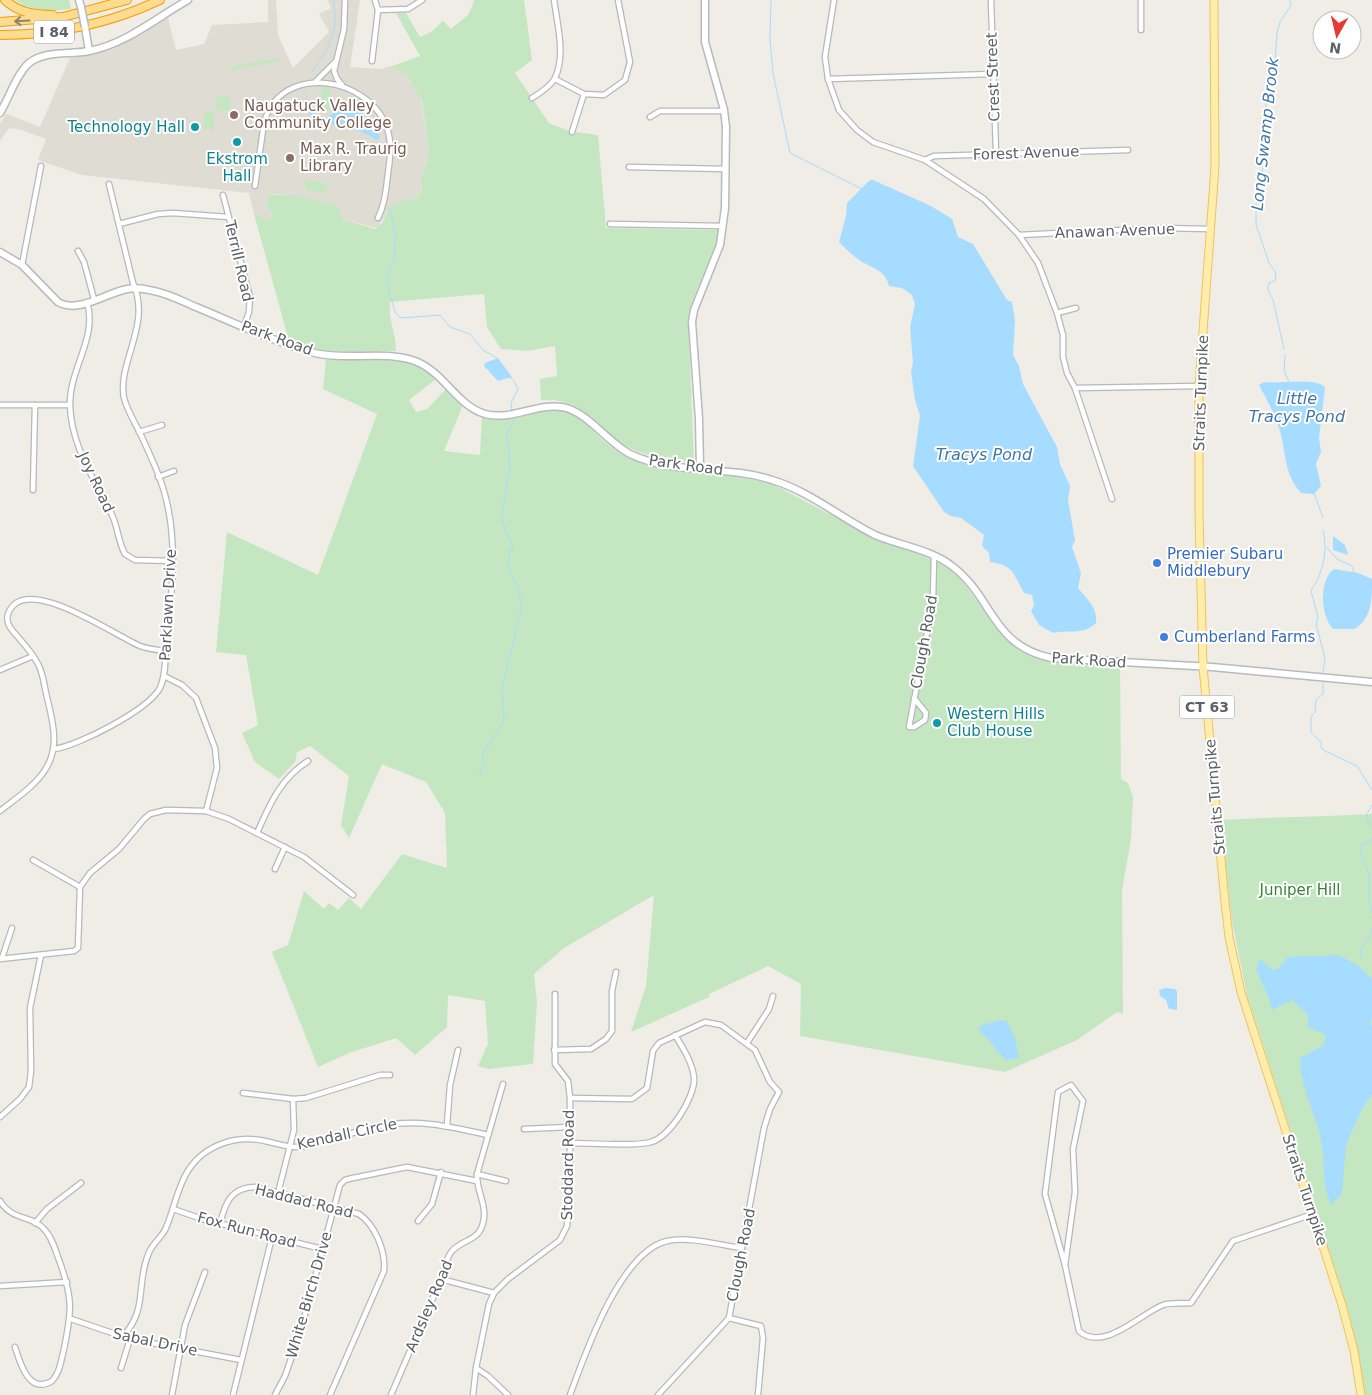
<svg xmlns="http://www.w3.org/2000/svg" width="1372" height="1395" viewBox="0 0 1372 1395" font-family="'DejaVu Sans',sans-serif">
	<rect width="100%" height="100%" fill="#efede5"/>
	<!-- education -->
	<polygon fill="#dfdcd3" points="268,0 276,0 278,35 293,68 329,32 319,14 331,8 327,0 360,0 350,67 380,69 392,66 407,75 421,98 429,152 420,183 422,191 416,199 395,204 376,228 342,219 336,205 282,194 273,194 268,199 267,205 272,217 270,220 266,220 254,214 249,193 82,175 38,160 46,139 21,130 9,128 0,141 0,124 6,114 40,127 70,58 93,55 114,49 168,18 176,50 204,44 212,25 268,22"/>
	<!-- green -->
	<g fill="#c4e7c2">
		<path d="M15 0H69L71 9C51 11 33 12 15 0Z"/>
		<path d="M473 0H524L532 60 515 73 549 123 569 131 598 135 606 228 720 230C713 261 694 288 688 318L694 462C673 459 650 458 630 448 596 430 585 397 541 400L540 379 557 376 555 346 527 351 501 349 487 327 484 294 390 302C388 320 396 333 396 351 360 351 323 356 289 341L254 214 270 220 272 216 267 205 268 197C279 189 321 202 336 205L340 209 342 219 375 229 382 223 391 206 409 199H416L422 191 420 183 429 152 422 100 407 75 394 69 392 66 420 56 396 13H406L420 37 432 31 443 21 451 29 468 15 474 2Z"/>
		<polygon points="278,58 279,65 276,62 235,69 235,72 232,72 232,66"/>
		<polygon points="322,86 330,86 330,107 327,112 322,111 320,106"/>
		<polygon points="217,96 230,96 231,111 224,111 222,106 221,111 215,110"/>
		<polygon points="207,111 214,113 214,130 204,129 204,113"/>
		<polygon points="305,180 330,184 323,193 306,190"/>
		<path d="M326 360C364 364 406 350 436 379L409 400 416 412 427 409 446 389 463 405 444 451 480 455 482 416C510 425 536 404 564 410 580 414 591 430 603 440 613 449 626 457 639 462 682 477 730 471 774 485L867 534 941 563 958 576 1004 636 1024 652 1050 660 1120 666 1121 779 1128 783 1133 797 1131 839 1122 890 1123 1014 1117 1012 1077 1040 1005 1072 800 1036 801 984 768 966 709 994V997L631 1032 646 986 654 895 564 948 534 974 537 1002 533 1064 489 1069 478 1066 488 1044 485 1001 448 995 447 1027 415 1055 396 1038 349 1053 318 1067 272 952 288 945 304 891 324 909 329 903 338 910 349 898 361 909 402 854 447 868 445 813 426 782 382 764 349 838 341 825 349 776 310 746 297 752 295 762 279 779 255 762 242 733 258 725 246 655 216 652 227 532 318 575 377 414 323 389Z"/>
		<path d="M1372 814V1395H1365L1358 1352 1346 1304 1247 995 1232 921 1220 820C1271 817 1321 817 1372 814Z"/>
	</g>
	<!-- water -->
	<g fill="#a6dcff">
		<path d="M346 102 359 109 375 127 380 138 377 140C356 125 327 129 307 112L310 109 319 117H329L340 104Z"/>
		<path d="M870 180H873L931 206 952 219 958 237 973 244 1007 300 1012 302 1015 321 1013 355 1019 366 1023 384 1057 447 1060 464 1070 486 1068 500 1075 540 1072 547 1081 573 1078 588C1087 599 1098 608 1096 623 1082 636 1069 629 1053 633L1039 625 1031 611 1034 606 1032 595 1024 593C1013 574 1014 565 990 562L989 553 982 546 984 535 961 518 951 516 944 512 913 466 920 416 915 400 911 371 913 363 910 327 915 304 912 295 902 288 889 286C886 272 876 269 864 263 855 258 846 249 839 242L846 216 847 203Z"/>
		<polygon points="498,358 512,377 498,381 484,366 485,363"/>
		<path d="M1264 382C1279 384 1314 377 1325 387L1319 438 1321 452 1316 464 1321 486 1314 494 1301 493C1286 476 1286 459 1282 439 1278 419 1268 402 1259 385Z"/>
		<polygon points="1333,536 1345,545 1348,555 1333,550"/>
		<path d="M1334 569 1358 573 1372 579C1372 599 1372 619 1354 629H1333C1321 617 1318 581 1334 569Z"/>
		<path d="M1338 955 1356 964 1372 979V1018L1370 1022 1372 1027V1095L1363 1107 1346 1145 1342 1194 1331 1205C1322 1185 1325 1166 1322 1145 1317 1116 1300 1088 1300 1058L1324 1045 1326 1035 1308 1027V1015L1292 1000 1272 1010 1268 996 1256 970 1260 959 1273 970 1278 969 1288 957Z"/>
		<polygon points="1165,988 1175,989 1177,991 1177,1010 1169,1009 1166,1000 1160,996 1159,990"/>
		<path d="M1001 1020 1007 1021 1015 1038 1019 1058 1007 1060C996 1054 992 1039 980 1033L979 1026Z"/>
	</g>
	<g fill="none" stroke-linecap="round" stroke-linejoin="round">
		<!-- stream -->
		<g stroke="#a6dcff" stroke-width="1">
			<polyline points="771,0 770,40 773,73 790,153 862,189"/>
			<path d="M312 72C329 47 340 31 333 0"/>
			<polyline points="306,93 309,110"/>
			<polyline points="387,208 390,210 396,237 394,260 386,280 395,312 401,318 440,315 450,327 470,334 483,350 497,358"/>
			<polyline points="1284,349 1273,300 1268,290 1269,283 1275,281 1276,273 1269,263 1256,225 1256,206 1263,167 1261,156 1268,124 1265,109 1275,61 1277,33 1280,22 1291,5 1290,0"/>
			<polyline points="1285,355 1284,371 1290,384"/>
			<polyline points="509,376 514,381 518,389 511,403 512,411"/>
			<polyline points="1314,493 1323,518"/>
			<path d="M1323 530C1327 550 1325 562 1317 581 1315 585 1312 587 1311 591L1318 617 1316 624 1325 658 1323 672"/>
			<polyline points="1327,548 1337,559 1352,566 1354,573"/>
			<polyline points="1323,683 1323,694 1316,700 1315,712 1311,717 1311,732 1321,742 1321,748 1325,751 1357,766 1372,790"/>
			<polyline points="479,776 484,762 483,753 504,721 502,689 522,605 518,589 508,565 509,554 513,547 504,527 502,514 510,465 507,435 514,420"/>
			<path d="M1372 805C1367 814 1362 818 1372 827"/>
			<polyline points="1372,838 1370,842 1363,844 1360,851 1369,875 1369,900 1372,913"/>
			<path d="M1360 957C1361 946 1370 939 1372 928"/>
		</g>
		<defs>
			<g id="street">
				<polyline points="834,0 825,57 828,79 839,110 857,130 873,142 925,160 984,199 1019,235 1038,263 1057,313 1063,335 1063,357 1067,373 1075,388 1112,499"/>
				<polyline points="991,0 996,153"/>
				<polyline points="1141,0 1141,30"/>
				<polyline points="378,10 408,9 422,0"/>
				<polyline points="372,61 378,10 375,0"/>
				<polyline points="555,79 584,94 604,95 625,80 630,62 618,0"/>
				<polyline points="828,79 993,74"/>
				<polyline points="315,82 335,62"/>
				<polyline points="342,85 337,79 334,71 344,29 345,0"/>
				<path d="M532 98C540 93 551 86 555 78 566 55 557 23 554 0"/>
				<polyline points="650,117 660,111 724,111"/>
				<polyline points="572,132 584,94"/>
				<polyline points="925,160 934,156 1128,150"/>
				<polyline points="629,167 726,169"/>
				<path d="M255 186 264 123C280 61 372 76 388 131 392 145 390 159 388 173 386 189 385 204 378 218"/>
				<polyline points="223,195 250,297 249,312 244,326"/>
				<polyline points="119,224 158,214 173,213 228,217"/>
				<polyline points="610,224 723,226"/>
				<polyline points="1019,235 1161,228 1210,229"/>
				<polyline points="78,251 84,262 94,299"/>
				<polyline points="22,265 41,166"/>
				<path d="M87 302C98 338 69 369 70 405 71 446 95 480 112 515 118 527 118 542 125 554L135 560 172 561"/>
				<polyline points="1057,313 1076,308"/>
				<polyline points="1075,388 1199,386"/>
				<polyline points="0,405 70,405"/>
				<polyline points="139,432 162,425"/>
				<polyline points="158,477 174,471"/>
				<polyline points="33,490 35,405"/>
				<polyline points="0,670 33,656"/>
				<polyline points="164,676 182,685 196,698 215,748 217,768 206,811"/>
				<polyline points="914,698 926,713 925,720 914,727 909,727 933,601 934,555"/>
				<path d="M54 749C78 746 148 710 160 688 166 675 165 660 166 647 171 600 178 550 167 503 162 479 150 455 140 433 134 421 127 410 124 398 117 362 152 325 133 283L109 184"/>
				<path d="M0 811C15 799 34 787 45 770 61 746 52 719 46 693 44 684 43 673 38 664 33 654 25 645 18 637 12 630 5 624 8 614 23 570 117 637 140 646 148 649 157 650 166 651"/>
				<path d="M257 833C270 804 280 779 308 761"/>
				<polyline points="275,869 285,847"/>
				<polyline points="80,887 90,873 119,849 144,819 150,814 166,810 206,811 229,819 304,857 353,895"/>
				<polyline points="2,958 12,928"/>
				<polyline points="0,959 74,951 78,948 80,887 33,860"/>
				<polyline points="747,1043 769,1009 773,996"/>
				<polyline points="554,1050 591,1049 606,1039 612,1031 612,991 616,972"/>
				<polygon points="1071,1085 1083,1101 1073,1149 1075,1192 1065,1265 1045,1194 1058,1092"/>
				<polyline points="243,1093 293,1099 306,1098 380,1075 390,1075"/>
				<polyline points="570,1098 632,1099 647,1088 653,1051 659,1043 705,1022 721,1025 755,1050 770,1082 779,1092 770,1109 764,1128 729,1318 658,1395"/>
				<polyline points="0,1117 20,1099 29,1087 31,1071 30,1008 41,955"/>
				<polyline points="447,1125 450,1085 458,1050"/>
				<polyline points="524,1129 569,1127"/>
				<path d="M570 1143C589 1143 635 1147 651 1142 670 1137 696 1096 694 1077 692 1062 683 1048 675 1035"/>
				<polyline points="477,1174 506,1181"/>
				<polyline points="278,1193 294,1130 293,1099"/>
				<path d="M0 1201C12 1221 32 1215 44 1229 52 1237 55 1249 59 1260 73 1298 72 1310 64 1349 61 1361 60 1372 52 1381 29 1395 20 1363 15 1347"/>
				<polyline points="173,1209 202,1219 322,1249"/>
				<polyline points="418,1221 432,1204 441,1172"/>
				<polyline points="35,1223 47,1209 81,1183"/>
				<path d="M220 1224C225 1203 231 1187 256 1187L359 1214C375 1225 386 1251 384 1271L330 1395"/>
				<path d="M1065 1265 1079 1331C1103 1353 1140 1314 1163 1305 1171 1302 1183 1304 1191 1303L1233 1241 1313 1214"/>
				<polyline points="441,1279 494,1293"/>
				<polyline points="0,1286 67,1282"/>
				<polyline points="729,1318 761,1326 763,1338 758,1395"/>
				<polyline points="71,1319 130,1339 241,1360"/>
				<path d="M123 1336C148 1310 136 1284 148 1255 151 1245 160 1239 165 1230 173 1213 176 1193 185 1176 200 1147 233 1134 265 1141 276 1143 288 1148 299 1147 324 1144 350 1132 376 1127 415 1118 449 1126 488 1135"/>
				<polyline points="121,1368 130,1339"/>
				<polyline points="476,1368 488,1376 508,1395"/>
				<polyline points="172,1395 185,1325 205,1272"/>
				<polyline points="233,1395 272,1237"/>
				<polyline points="275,1395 285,1376 300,1333 340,1185 345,1180 353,1178 407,1167 477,1181"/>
				<path d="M391 1395 441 1279C444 1270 446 1258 452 1251 463 1239 479 1241 483 1223 488 1206 476 1191 477 1174L503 1084"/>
				<polyline points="473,1395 476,1368 489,1304 494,1293 508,1279 560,1240 567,1226 570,1182 570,1098 568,1081 555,1064 555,994"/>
				<path d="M570 1395C585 1354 620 1252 667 1241 689 1236 719 1245 742 1248"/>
			</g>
			<g id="secondary">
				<polyline points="79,0 81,7"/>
				<polyline points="85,27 89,51"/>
				<path d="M0 113C9 98 16 75 29 63 46 50 69 55 89 51 126 44 156 18 188 0"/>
				<path d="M0 252 22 265 58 302C78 314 106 293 127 289 136 287 145 289 154 291 169 294 182 301 196 307 235 323 274 342 315 353 348 361 383 350 415 361 444 372 456 405 485 414 512 421 536 403 562 407 587 411 607 442 630 454 674 475 727 465 772 480 809 491 841 518 875 535 901 546 930 549 952 566 994 598 991 645 1051 658L1212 667 1372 682"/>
				<polyline points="700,468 699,419 692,322 694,310 720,245 725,208 726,127 724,110 705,42 705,0"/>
			</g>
			<polyline id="primary" points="1214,0 1215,167 1199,386 1199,514 1203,667 1225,902 1229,937 1241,992 1342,1305 1354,1351 1361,1395"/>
			<g id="highway">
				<path d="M5 0C19 13 35 15 53 15"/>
				<polyline points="0,22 63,17 127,0"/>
				<path d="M0 35C56 35 109 24 160 0"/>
			</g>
		</defs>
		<!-- street casing -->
		<use href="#street" stroke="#b6b8bc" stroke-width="7"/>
		<!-- secondary casing -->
		<use href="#secondary" stroke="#b7babf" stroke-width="9"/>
		<!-- primary casing -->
		<use href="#primary" stroke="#f1c25d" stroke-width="9"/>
		<!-- highway casing -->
		<use href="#highway" stroke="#f49e01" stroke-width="10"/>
		<!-- street -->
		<use href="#street" stroke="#fff" stroke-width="4.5"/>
		<!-- secondary -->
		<use href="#secondary" stroke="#fff" stroke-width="6"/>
		<!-- primary -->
		<use href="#primary" stroke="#ffeeab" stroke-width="7"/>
		<!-- highway -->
		<use href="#highway" stroke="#fddc8f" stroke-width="8"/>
		<defs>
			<polyline id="secondary-bridge" points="81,7 85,27"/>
		</defs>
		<!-- secondary-bridge casing -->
		<use href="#secondary-bridge" stroke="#b7babf" stroke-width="9" stroke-linecap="butt"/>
		<!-- secondary-bridge -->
		<use href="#secondary-bridge" stroke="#fff" stroke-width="6"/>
	</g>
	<!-- one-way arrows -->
	<defs><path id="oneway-shaft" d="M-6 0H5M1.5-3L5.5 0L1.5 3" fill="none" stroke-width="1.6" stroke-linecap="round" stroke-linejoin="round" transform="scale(1.25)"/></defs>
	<use stroke="#8d8672" href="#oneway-shaft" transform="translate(22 21) rotate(177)"/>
	<!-- markers -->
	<g fill="#8d6e63" stroke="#fff" stroke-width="2">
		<circle cx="234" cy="115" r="5"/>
		<circle cx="290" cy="158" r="5"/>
	</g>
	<g fill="#0f9aa8" stroke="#fff" stroke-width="2">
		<circle cx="195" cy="127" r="5"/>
		<circle cx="237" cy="142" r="5"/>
		<circle cx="937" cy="723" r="5"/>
	</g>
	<g fill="#3f7fe0" stroke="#fff" stroke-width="2">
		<circle cx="1157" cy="563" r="5"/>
		<circle cx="1164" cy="637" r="5"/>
	</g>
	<g text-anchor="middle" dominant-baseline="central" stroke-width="4" stroke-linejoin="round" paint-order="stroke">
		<!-- shield labels -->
		<g fill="#fff" stroke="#8e9094" stroke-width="1">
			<rect x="34" y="20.5" width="40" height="23" rx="4"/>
			<rect x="1179.5" y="695.5" width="55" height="23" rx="4"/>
		</g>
		<g font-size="14" font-weight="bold" fill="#5d6166">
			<text x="54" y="32">I 84</text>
			<text x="1207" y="707">CT 63</text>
		</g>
		<!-- street labels -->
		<g font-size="15" fill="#5d6166" stroke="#fff">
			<text transform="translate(993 77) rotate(-92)">Crest Street</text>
			<text transform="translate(1026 153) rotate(-2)">Forest Avenue</text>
			<text transform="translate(1115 231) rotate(-2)">Anawan Avenue</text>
			<text transform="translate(239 261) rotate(77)">Terrill Road</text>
			<text transform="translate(277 338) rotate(20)">Park Road</text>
			<text transform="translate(1201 393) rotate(-88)">Straits Turnpike</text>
			<text transform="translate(686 465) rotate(8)">Park Road</text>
			<text transform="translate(96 482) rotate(65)">Joy Road</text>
			<text transform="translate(168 605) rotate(-87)">Parklawn Drive</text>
			<text transform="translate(924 642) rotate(-80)">Clough Road</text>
			<text transform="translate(1089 660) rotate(4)">Park Road</text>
			<text transform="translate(1215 797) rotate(-95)">Straits Turnpike</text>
			<text transform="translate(347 1134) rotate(-12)">Kendall Circle</text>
			<text transform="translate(568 1165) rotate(-89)">Stoddard Road</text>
			<text transform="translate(1305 1190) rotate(72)">Straits Turnpike</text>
			<text transform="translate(304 1201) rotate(14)">Haddad Road</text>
			<text transform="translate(247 1230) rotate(15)">Fox Run Road</text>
			<text transform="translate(741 1255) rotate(-79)">Clough Road</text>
			<text transform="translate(309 1295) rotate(-74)">White Birch Drive</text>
			<text transform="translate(429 1306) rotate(-67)">Ardsley Road</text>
			<text transform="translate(155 1342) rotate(12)">Sabal Drive</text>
		</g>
		<!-- education labels -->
		<g font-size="15" fill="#785e54" stroke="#fff" text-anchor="start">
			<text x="244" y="106">Naugatuck Valley<tspan x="244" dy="17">Community College</tspan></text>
			<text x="300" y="149">Max R. Traurig<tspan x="300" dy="17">Library</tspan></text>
		</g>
		<!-- culture labels -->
		<g font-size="15" fill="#0d838f" stroke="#fff" text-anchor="end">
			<text x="185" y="127">Technology Hall</text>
			<text x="237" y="159" text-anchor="middle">Ekstrom<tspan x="237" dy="17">Hall</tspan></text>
			<text x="947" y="714" text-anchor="start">Western Hills<tspan x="947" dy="17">Club House</tspan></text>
		</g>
		<!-- shop labels -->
		<g font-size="15" fill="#366cbe" stroke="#fff" text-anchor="start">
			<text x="1167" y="554">Premier Subaru<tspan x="1167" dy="17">Middlebury</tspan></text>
			<text x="1174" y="637">Cumberland Farms</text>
		</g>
		<!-- park labels -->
		<g font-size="15" fill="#358536" stroke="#fff">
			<text x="1300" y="890">Juniper Hill</text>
		</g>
		<!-- water labels -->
		<g font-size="16" font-style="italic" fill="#3f77a9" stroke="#fff">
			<text transform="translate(1265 134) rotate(-84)">Long Swamp Brook</text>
			<text x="1297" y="398">Little<tspan x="1297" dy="18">Tracys Pond</tspan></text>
			<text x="984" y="454">Tracys Pond</text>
		</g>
	</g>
	<!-- north arrow -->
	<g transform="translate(1337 35) rotate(188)"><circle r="24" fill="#ffffff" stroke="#bec0c2"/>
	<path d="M0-4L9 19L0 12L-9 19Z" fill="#e93932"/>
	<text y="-8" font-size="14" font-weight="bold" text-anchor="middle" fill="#5d6166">N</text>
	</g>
</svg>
